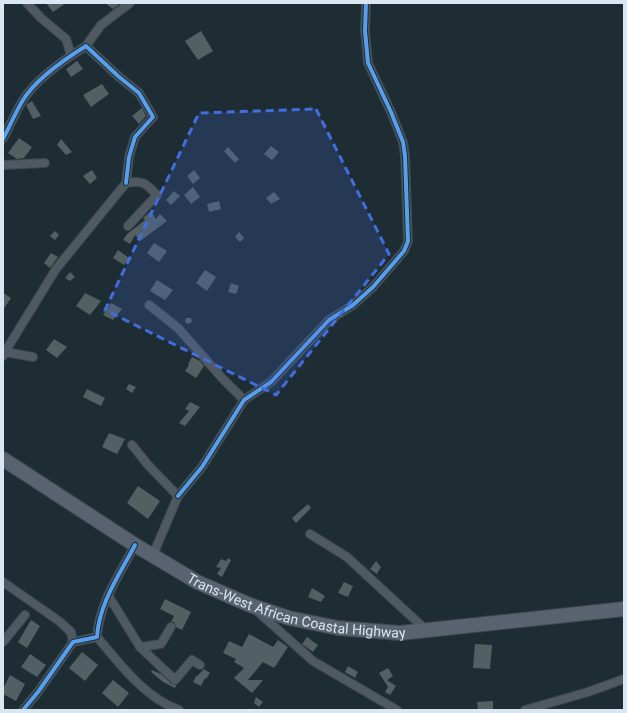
<svg xmlns="http://www.w3.org/2000/svg" width="627" height="713" viewBox="0 0 627 713" font-family="Roboto,sans-serif">
	<rect width="100%" height="100%" fill="#1e2c34"/>
	<!-- building -->
	<g fill="#526064">
		<polygon points="46,3 66,3 53,12"/>
		<polygon points="105,3 121,3 113,9"/>
		<polygon points="201,31 213,51 198,60 185,41"/>
		<polygon points="77,61 83,69 71,77 66,69"/>
		<polygon points="102,84 109,94 91,107 83,95"/>
		<polygon points="32,101 41,116 33,119 26,105"/>
		<polygon points="142,108 146,116 139,124 132,116"/>
		<polygon points="19,138 32,147 24,158 17,159 8,153"/>
		<polygon points="61,139 72,152 66,155 57,145"/>
		<polygon points="271,146 279,152 272,160 264,154"/>
		<polygon points="228,147 239,159 235,163 224,151"/>
		<polygon points="92,170 97,178 90,184 83,176"/>
		<polygon points="194,170 200,178 193,184 187,176"/>
		<polygon points="193,187 200,197 191,204 184,195"/>
		<polygon points="174,191 180,196 171,205 166,200"/>
		<polygon points="274,192 280,199 271,204 266,198"/>
		<polygon points="219,201 221,209 209,212 207,204"/>
		<polygon points="151,211 156,219 160,214 167,221 140,241 135,235 130,244 123,240 127,234 145,220 143,218"/>
		<polygon points="55,231 59,235 55,240 50,236"/>
		<polygon points="239,232 244,238 240,242 235,237"/>
		<polygon points="154,243 167,251 159,262 147,253"/>
		<polygon points="118,250 129,258 124,265 113,258"/>
		<polygon points="51,253 58,257 50,268 44,263"/>
		<polygon points="205,270 216,277 207,291 196,283"/>
		<polygon points="70,272 75,277 70,281 65,278"/>
		<polygon points="157,280 173,290 165,300 150,291"/>
		<polygon points="231,283 239,286 236,294 228,292"/>
		<polygon points="3,293 11,298 3,310"/>
		<polygon points="85,293 101,301 90,315 76,306"/>
		<polygon points="111,303 122,309 113,320 103,315"/>
		<polygon points="186,318 191,318 192,322 188,324 185,322"/>
		<polygon points="54,339 67,347 57,358 46,350"/>
		<polygon points="192,357 200,361 204,366 196,378 185,371 189,365 188,364"/>
		<polygon points="129,384 136,387 132,393 126,389"/>
		<polygon points="87,389 105,398 101,406 83,397"/>
		<polygon points="190,402 200,407 185,426 179,423 189,411 185,409"/>
		<polygon points="109,433 125,439 117,454 102,447"/>
		<polygon points="138,486 160,501 148,519 127,503"/>
		<polygon points="308,504 311,508 296,523 292,518"/>
		<polygon points="228,558 231,560 222,577 217,574 221,568 216,567 221,559 226,561"/>
		<polygon points="376,561 381,567 377,574 370,569"/>
		<polygon points="344,582 353,586 348,597 338,593"/>
		<polygon points="312,588 325,596 321,602 308,597"/>
		<polygon points="165,599 191,612 182,630 176,627 174,622 171,622 174,616 160,609"/>
		<polygon points="31,620 40,626 27,648 18,642"/>
		<polygon points="249,634 273,647 278,640 288,647 274,668 263,662 248,680 263,680 252,693 234,678 244,668 234,662 236,659 223,653 229,641 242,647"/>
		<polygon points="307,637 318,645 313,652 302,644"/>
		<polygon points="475,644 492,645 490,669 473,668"/>
		<polygon points="82,652 98,665 85,681 69,668"/>
		<polygon points="30,654 46,665 37,677 21,667"/>
		<polygon points="348,666 358,672 355,678 345,672"/>
		<polygon points="388,668 393,676 387,680 396,686 390,695 385,692 388,687 379,673"/>
		<polygon points="204,669 210,673 206,679 205,678 201,686 193,682 196,676 197,676"/>
		<polygon points="152,670 161,674 172,684 176,685 175,688 163,682 151,672"/>
		<polygon points="10,675 25,684 16,701 3,694 3,689"/>
		<polygon points="113,680 129,693 118,707 102,693"/>
		<polygon points="256,697 263,702 259,707 254,703"/>
		<polygon points="493,701 493,710 478,710 477,702"/>
	</g>
	<g fill="none" stroke-linecap="round" stroke-linejoin="round">
		<defs>
			<g id="street">
				<polyline points="27,3 41,18 66,39 71,55"/>
				<polyline points="86,46 101,25 130,3"/>
				<path d="M3 139C10 126 15 113 23 100 36 79 65 59 86 46L118 76 139 93 153 117 135 137 129 157 126 183"/>
				<polyline points="3,165 45,163"/>
				<polyline points="149,305 178,328 222,378 244,400"/>
				<path d="M5 352 56 269 126 183C143 180 146 183 157 195L128 226"/>
				<polyline points="3,356 5,352 33,357"/>
				<polyline points="132,445 148,465 178,496 153,555"/>
				<polyline points="178,496 202,467 244,400 271,382 329,320 353,305 373,287 404,251 408,241 405,156 403,142 391,112 368,63 365,31 366,3"/>
				<polyline points="310,534 347,557 425,629"/>
				<polyline points="3,582 59,621 71,632 73,642"/>
				<polyline points="108,595 140,647 161,644 171,627"/>
				<polyline points="256,610 313,661 397,710"/>
				<path d="M97 637C121 665 144 697 179 710"/>
				<polyline points="3,642 25,615"/>
				<polyline points="140,647 175,680 192,660 200,665"/>
				<path d="M23 710 38 692 73 642 97 637C99 603 120 574 135 545"/>
				<polyline points="525,710 588,692 624,679"/>
			</g>
			<g id="highway">
				<path id="s1" d="M3 459 135 545 197 582 250 605 289 618 338 628 400 633 624 609"/>
			</g>
		</defs>
		<!-- street casing -->
		<use href="#street" stroke="#3b464e" stroke-width="10"/>
		<!-- highway casing -->
		<use href="#highway" stroke="#3b464e" stroke-width="16"/>
		<!-- street -->
		<use href="#street" stroke="#4f5961" stroke-width="8"/>
		<!-- highway -->
		<use href="#highway" stroke="#59636f" stroke-width="14"/>
		<defs>
			<g id="cycleway">
				<path d="M3 139C10 126 15 113 23 100 36 79 65 59 86 46L118 76 139 93 153 117 135 137 129 157 126 183"/>
				<polyline points="178,496 202,467 244,400 271,382 329,320 353,305 373,287 404,251 408,241 405,156 403,142 391,112 368,63 365,31 366,3"/>
				<path d="M23 710 38 692 73 642 97 637C99 603 120 574 135 545"/>
			</g>
		</defs>
		<!-- cycleway casing -->
		<use href="#cycleway" stroke="#142e3e" stroke-width="6"/>
		<!-- cycleway -->
		<use href="#cycleway" stroke="#5a9eea" stroke-width="4"/>
	</g>
	<!-- marked area -->
	<path fill="#426ddd" fill-opacity="0.2" stroke="#426ddd" stroke-width="3" stroke-dasharray="8 5" stroke-linejoin="round" d="M316 109 389 254 276 395 105 310 199 113Z"/>
	<g text-anchor="middle" dominant-baseline="central" stroke-width="4" stroke-linejoin="round" paint-order="stroke">
		<!-- street labels -->
		<g font-size="14" fill="#d8e7f2" stroke="#142e3e">
			<text stroke="none"><textPath href="#s1" startOffset="333">Trans-West African Coastal Highway</textPath></text>
		</g>
	</g>
	<!-- border -->
	<rect width="627" height="713" fill="none" stroke="#d8e7f2" stroke-width="8"/>
</svg>
